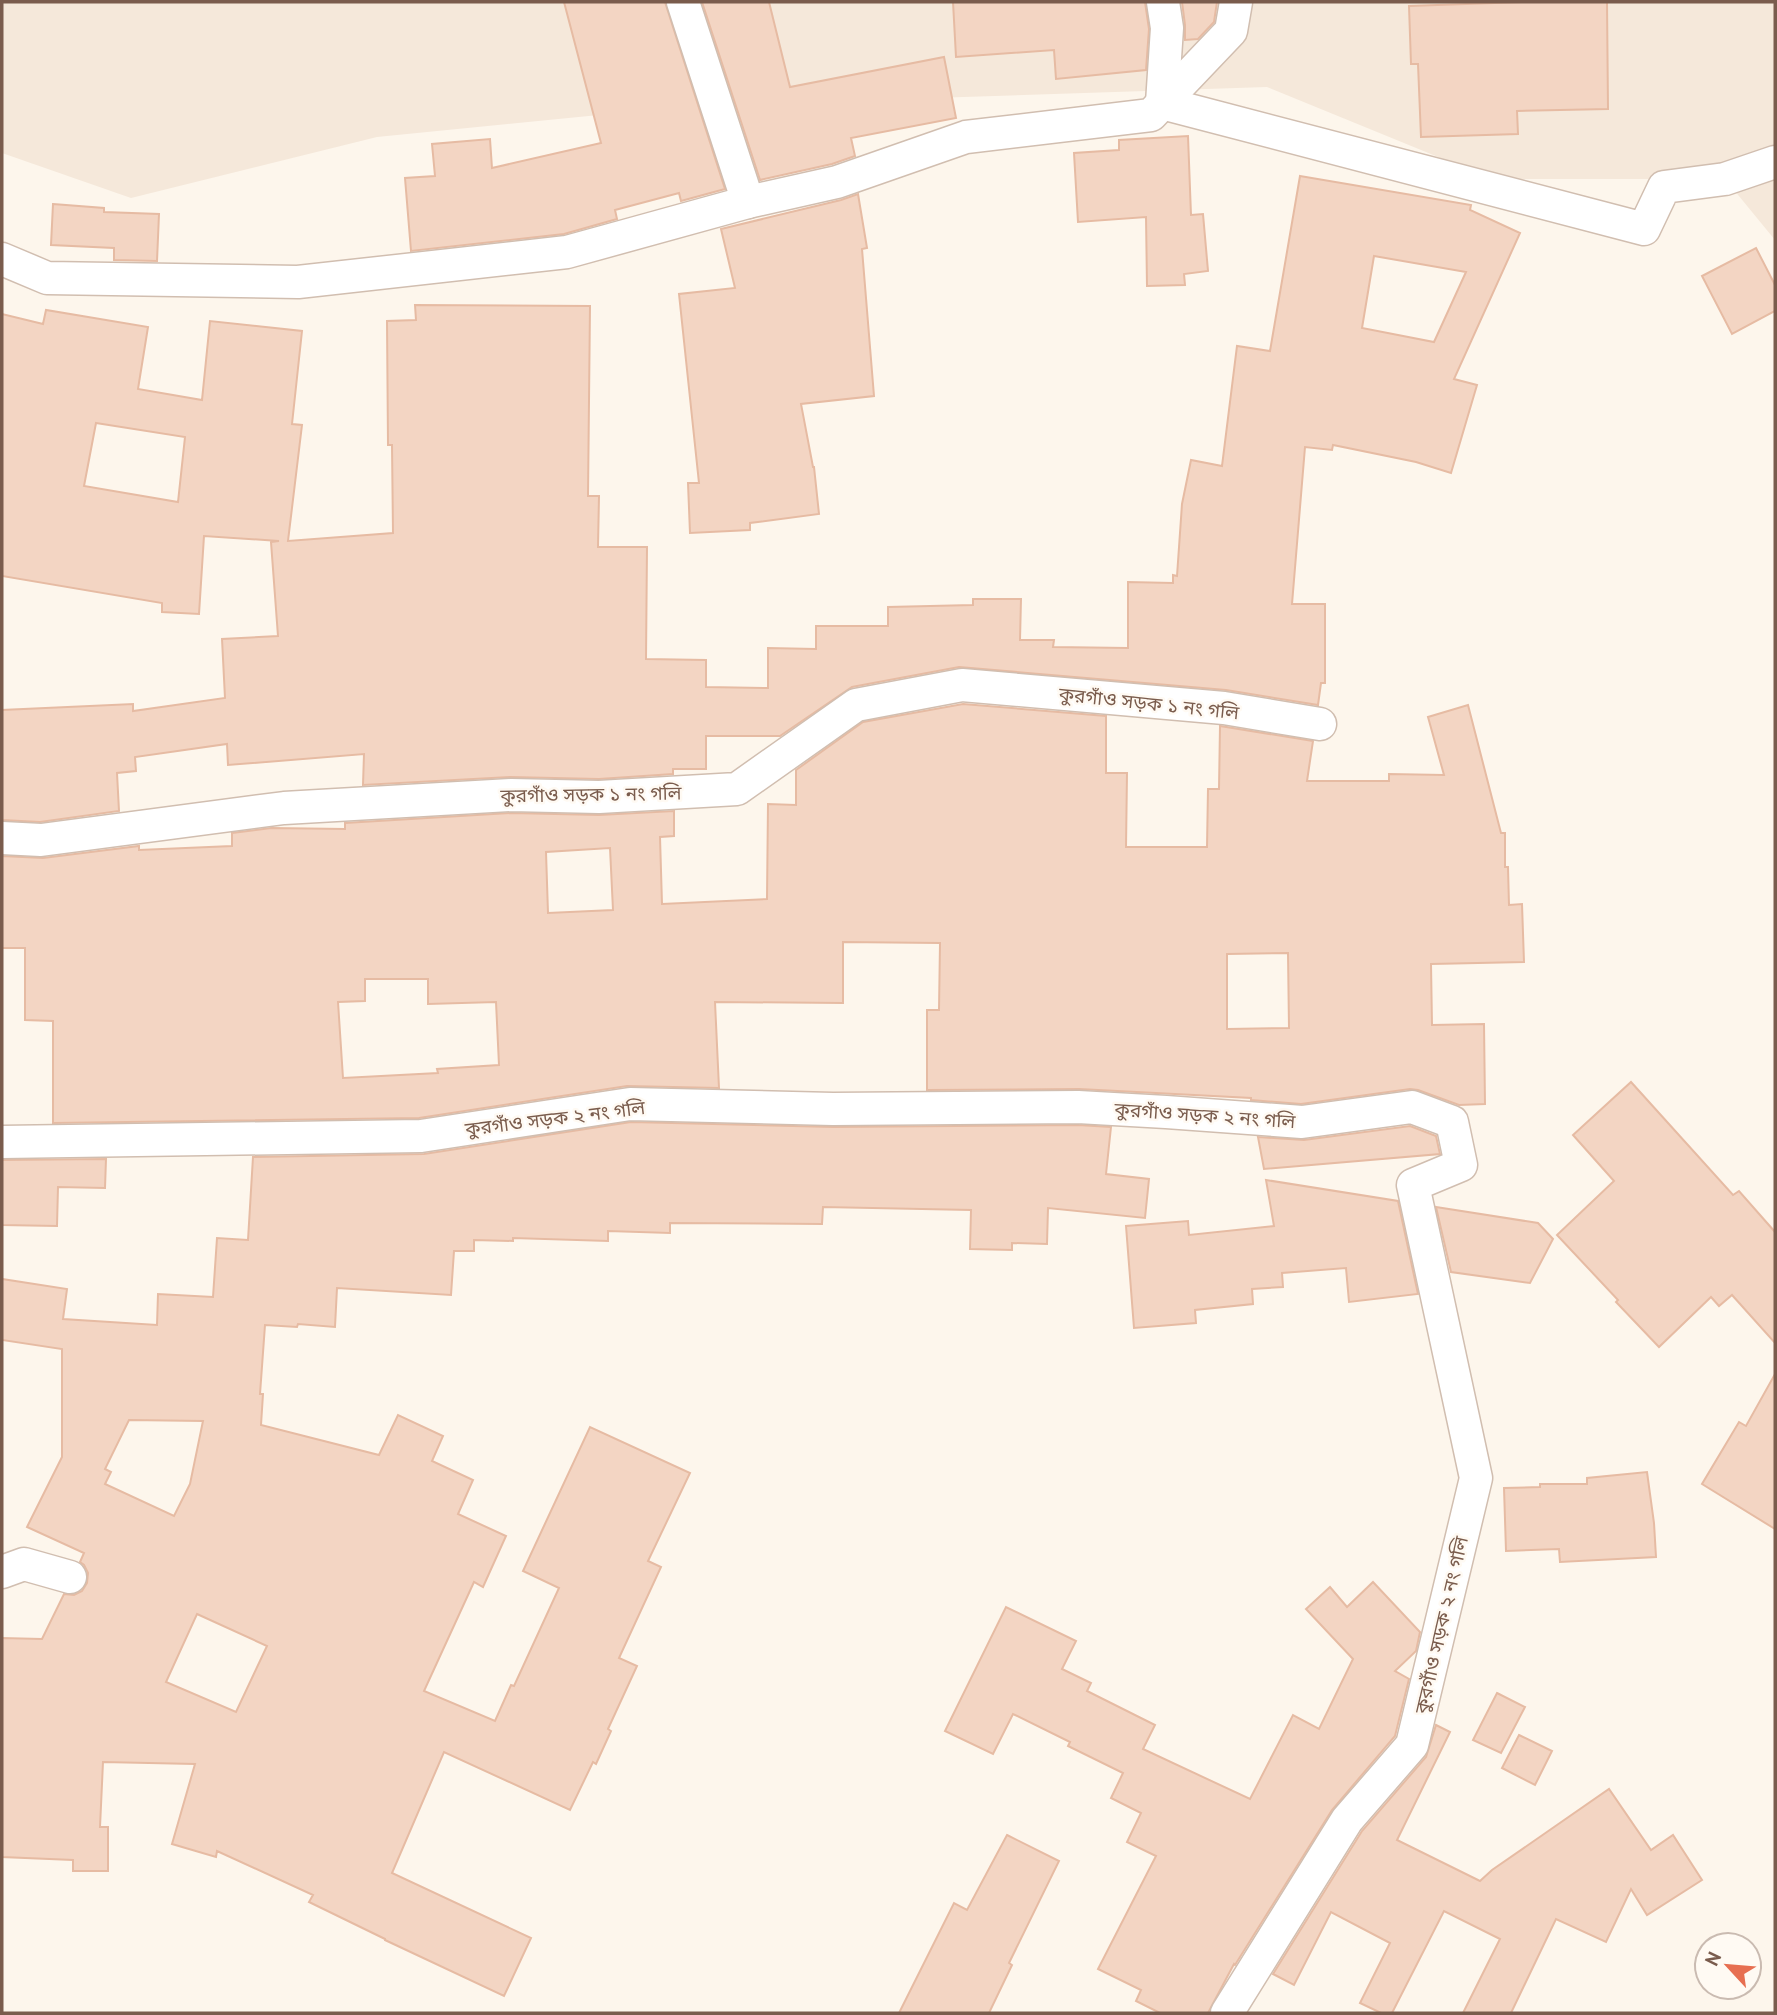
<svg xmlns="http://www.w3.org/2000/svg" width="1777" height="2015" viewBox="0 0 1777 2015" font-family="'PT Sans','Noto Sans Bengali',sans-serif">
	<rect width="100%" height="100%" fill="#fdf6ec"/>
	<!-- residential -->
	<polygon fill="#f5e8da" points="2,2 1775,2 1775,240 1725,179 1492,179 1267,87 689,106 377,137 131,198 2,153"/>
	<!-- building -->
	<g fill="#f3d5c3" stroke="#e6bba3" stroke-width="2" fill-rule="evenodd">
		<polygon points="564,2 665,2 725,189 681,201 679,193 615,210 617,219 564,234 411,251 405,178 435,176 432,144 490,139 492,168 601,143"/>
		<polygon points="702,2 769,2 790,87 944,57 956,118 851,138 855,156 832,164 760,180"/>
		<polygon points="953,2 1145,2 1149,29 1146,70 1056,79 1054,50 956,57"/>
		<polygon points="1182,2 1217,2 1214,22 1198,39 1185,40 1185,25"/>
		<polygon points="1523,2 1607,2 1608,109 1517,111 1518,134 1421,137 1418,64 1411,64 1409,6"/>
		<polygon points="1188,136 1191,215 1203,214 1208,271 1184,274 1185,285 1147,286 1146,217 1078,222 1074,153 1119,150 1119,140"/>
		<path d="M1300 176 1471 205 1470 210 1520 233 1454 379 1477 385 1451 473 1416 462 1333 445 1332 450 1305 447 1292 604H1325V683H1321L1318 705 1226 690 959 667 852 687 780 736H706V769H673V774L599 779 510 777 363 785 364 754 228 765 227 744 135 757 136 771 117 773 119 811 40 822 2 820V710L133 704V711L225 698 222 639 278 636 271 542 279 541 204 536 199 614 162 612V603L2 576V314L43 324 46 310 148 327 138 389 202 400 210 321 302 331 292 424 302 425 288 541 393 533 392 445H388L387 321 416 320 415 305 590 306 588 496H599L598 547H647L646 659 706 660V687L768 688V648L816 649V626H888V607L973 605V599H1021L1020 640H1054L1053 647 1128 648V582L1173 583V575L1177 576 1182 504 1191 460 1222 466 1237 346 1270 351ZM1374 256 1466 272 1434 342 1362 328ZM96 423 185 437 178 502 84 486Z"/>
		<polygon points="858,194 867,248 862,249 874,396 801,404 813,467 814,467 819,514 750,523 750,530 690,533 688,483 699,483 679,294 735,288 721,229 841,200"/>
		<polygon points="53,204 104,208 104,212 159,214 157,261 114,260 114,248 51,245"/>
		<polygon points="1756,248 1775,285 1775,311 1732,334 1702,276"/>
		<path d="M963 704 1106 716V773H1127L1126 847H1207L1208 789H1219L1220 726 1313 741 1307 781H1389V774L1444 775 1428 717 1468 705 1501 833H1505V867H1508L1509 905 1522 904 1524 962 1431 964 1432 1025 1484 1024 1485 1104 1459 1105 1418 1090 1410 1089 1301 1104 1251 1100V1098L1079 1089 927 1090V1010H939L940 943 843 942V1003L715 1002 719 1088 627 1086 419 1118 53 1123V1021L25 1020V948H2V856L43 858 139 846V850L232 846V833L271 828 345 829V823L511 813 599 815 674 811V836L660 837 662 904 767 899 768 804 796 805V770L863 722ZM610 848 613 910 548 913 546 852ZM1288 953 1289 1028 1227 1029V954ZM365 979H428V1004L496 1002 499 1065 437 1069 438 1073 343 1078 338 1002 365 1001Z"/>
		<polygon points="1631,1082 1733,1195 1739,1191 1775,1232 1775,1343 1732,1295 1719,1306 1711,1297 1659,1347 1616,1302 1618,1300 1557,1235 1614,1181 1573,1135"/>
		<path d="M631 1122 833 1127 1078 1125 1111 1127 1106 1174 1149 1179 1145 1218 1048 1208 1047 1244 1012 1243V1250L970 1249 971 1210 823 1207 822 1224 670 1223V1233L608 1231V1241L513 1238V1241L474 1240V1251H454L451 1295 337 1288 335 1327 298 1324 297 1327 265 1325 260 1394H263L261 1425 379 1455 398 1415 443 1436 432 1461 473 1480 458 1514 506 1536 483 1587 474 1582 424 1691 495 1721 511 1685 514 1686 559 1588 523 1571 590 1427 690 1473 648 1561 661 1567 619 1658 637 1666 608 1729 611 1731 596 1764 593 1762 570 1810 444 1752 392 1873 531 1938 504 1996 385 1940V1939L309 1902 313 1895 217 1851 216 1857 172 1844 195 1764 103 1762 100 1827H108V1871H73V1860L2 1857V1638L42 1639 64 1594 74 1595 82 1591 87 1583 88 1573 84 1565 80 1562 84 1553 27 1527 62 1457V1349L2 1340V1279L67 1289 63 1319 157 1325 158 1294 213 1297 217 1238 248 1240 253 1157 424 1154ZM129 1420 203 1421 190 1484 174 1516 105 1484 111 1472 105 1469ZM197 1614 267 1646 236 1712 166 1682Z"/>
		<polygon points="1410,1126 1436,1136 1440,1154 1264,1169 1258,1137 1304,1140"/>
		<polygon points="106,1159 105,1188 58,1187 57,1226 2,1225 2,1160"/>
		<polygon points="1266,1180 1398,1201 1418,1294 1349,1302 1346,1268 1282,1273 1283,1287 1252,1289 1253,1304 1195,1310 1196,1323 1134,1328 1126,1226 1188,1221 1189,1235 1274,1226"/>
		<polygon points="1436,1207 1538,1223 1553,1239 1530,1283 1451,1272"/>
		<polygon points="1775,1374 1775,1529 1702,1484 1739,1422 1746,1426"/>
		<polygon points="1647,1472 1654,1523 1656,1557 1560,1562 1559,1549 1506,1551 1504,1488 1540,1487 1540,1484 1587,1484 1587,1478"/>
		<polygon points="1373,1582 1420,1632 1416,1651 1395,1671 1409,1679 1395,1736 1332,1810 1235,1965 1234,1964 1208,2013 1160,2013 1136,2001 1141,1990 1098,1969 1156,1856 1127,1842 1141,1813 1111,1798 1123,1773 1068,1746 1070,1742 1013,1714 993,1754 945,1731 1006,1607 1076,1641 1062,1669 1091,1683 1087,1691 1155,1725 1143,1749 1250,1799 1293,1715 1319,1729 1353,1659 1306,1609 1330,1587 1347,1607"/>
		<polygon points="1497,1693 1525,1707 1501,1753 1473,1740"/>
		<polygon points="1436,1725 1450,1732 1397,1840 1480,1881 1492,1870 1609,1789 1651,1850 1673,1835 1702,1880 1647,1915 1631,1889 1606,1942 1556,1919 1511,2013 1463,2013 1500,1939 1444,1911 1392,2013 1381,2013 1360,2003 1390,1943 1331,1912 1294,1985 1273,1974 1362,1831 1426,1757"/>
		<polygon points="1519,1735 1552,1751 1535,1785 1502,1768"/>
		<polygon points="1007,1835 1059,1861 1009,1963 1012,1965 989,2013 899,2013 954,1903 967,1910"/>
	</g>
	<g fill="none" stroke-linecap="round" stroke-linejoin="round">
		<defs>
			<g id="street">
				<polyline points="683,2 748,202"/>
				<polyline points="1163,2 1167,28 1162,103 1644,229 1664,187 1725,179 1775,162"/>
				<polyline points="2,259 47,278 298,282 567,252 748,202 837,182 966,137 1151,115 1231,31 1236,2"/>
				<polyline points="2,838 41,840 284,808 511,795 599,797 737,789 856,705 962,685 1224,708 1320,724"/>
				<polyline points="2,1142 421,1136 630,1104 833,1109 1078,1107 1166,1112 1302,1122 1412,1107 1452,1122 1461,1165 1413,1185 1476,1478 1412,1745 1347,1820 1227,2013"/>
				<polyline points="2,1572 24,1564 70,1577"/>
			</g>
		</defs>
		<!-- street casing -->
		<use href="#street" stroke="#d1beb0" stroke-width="35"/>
		<!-- street -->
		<use href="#street" stroke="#fff" stroke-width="32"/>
	</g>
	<g text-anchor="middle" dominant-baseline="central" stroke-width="5" stroke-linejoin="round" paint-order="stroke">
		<!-- street labels -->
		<g font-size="19" fill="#7a5c4d" stroke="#fffaf3">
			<text transform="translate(1149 703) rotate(6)">কুরগাঁও সড়ক ১ নং গলি</text>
			<text transform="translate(591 794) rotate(-1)">কুরগাঁও সড়ক ১ নং গলি</text>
			<text transform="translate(1205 1115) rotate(4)">কুরগাঁও সড়ক ২ নং গলি</text>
			<text transform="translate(555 1118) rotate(-7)">কুরগাঁও সড়ক ২ নং গলি</text>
			<text transform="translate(1441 1625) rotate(-77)">কুরগাঁও সড়ক ২ নং গলি</text>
		</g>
	</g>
	<!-- border -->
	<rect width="1777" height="2015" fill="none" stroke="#7a5c4d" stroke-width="7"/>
	<!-- north arrow -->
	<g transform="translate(1728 1966) rotate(296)"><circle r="33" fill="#fffaf3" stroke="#cabbb1" stroke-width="2"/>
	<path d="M0-5L12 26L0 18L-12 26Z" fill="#e76f51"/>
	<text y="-10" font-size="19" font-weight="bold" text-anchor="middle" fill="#7a5c4d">N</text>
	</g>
</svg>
